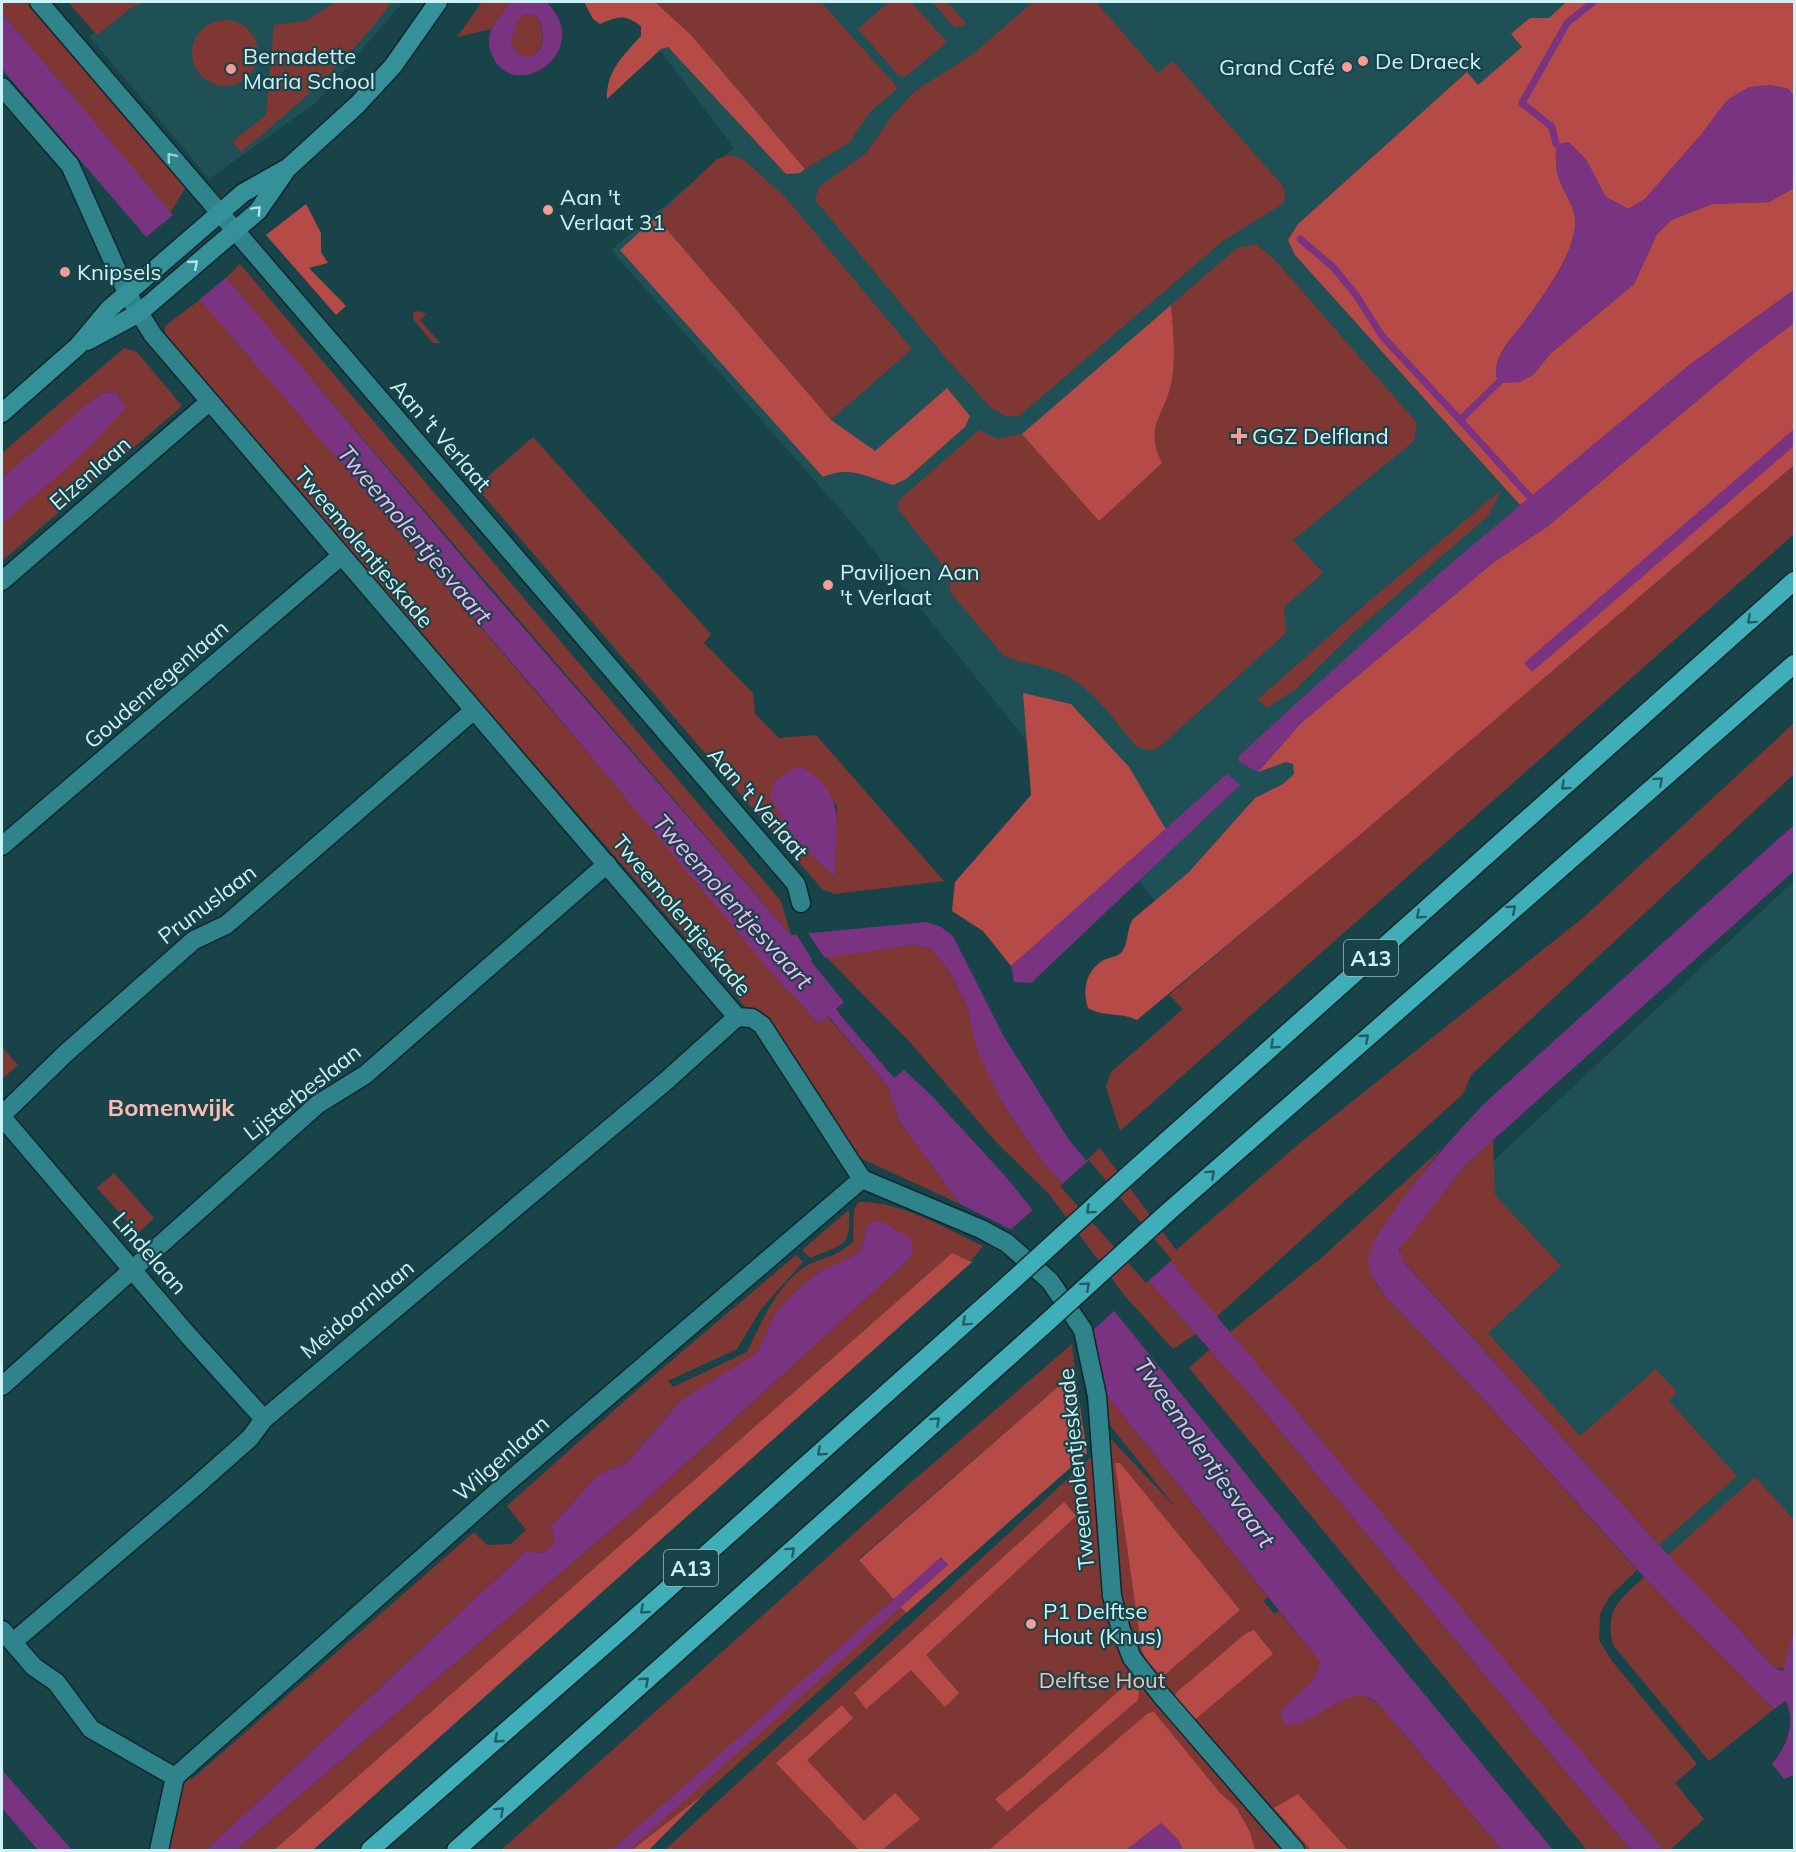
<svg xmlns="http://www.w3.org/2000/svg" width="1796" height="1852" viewBox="0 0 1796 1852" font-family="Mulish,sans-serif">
	<rect width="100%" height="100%" fill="#184449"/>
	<!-- built -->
	<g fill="#1e5055">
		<polygon points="125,2 403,2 317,102 209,179 90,37"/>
		<polygon points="623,2 1794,2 1794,355 1164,912 847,517 611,250 734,148"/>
		<polygon points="1794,881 1794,1628 1764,1661 1468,1336 1404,1244"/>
	</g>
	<!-- green -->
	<g fill="#7f3734" fill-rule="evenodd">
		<polygon points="2,2 30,2 186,187 170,213 2,13"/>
		<polygon points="68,2 146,2 132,7 97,35"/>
		<path d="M336 2H392C348 61 298 105 241 152L232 142 266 115 274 25 305 21Z"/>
		<polygon points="482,2 511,2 491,29 457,37"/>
		<polygon points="655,2 821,2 898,88 869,113 849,143 805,169 692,36"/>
		<polygon points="889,2 911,2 947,42 905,77 898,75 858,29"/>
		<polygon points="932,2 947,2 967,24 955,28"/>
		<polygon points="1033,2 1096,2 1158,73 1173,61 1282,185 1285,193 1284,203 1224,240 1019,416 1005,416 991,408 945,357 815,200 819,187 866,153 892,116 915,91 973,54"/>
		<path d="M524 14 536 16C555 45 526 75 511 42L518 19Z"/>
		<circle cx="225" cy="53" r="33"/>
		<polygon points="729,155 743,159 786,198 912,349 831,420 656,217 717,159"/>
		<path d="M1256 244 1275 260 1417 423 1414 441 1293 540 1323 573 1284 607 1286 633 1157 749 1147 750 1137 747C1116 723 1094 689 1065 675 1045 665 1022 665 1003 655L951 593 948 572 898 509 899 500 979 430 997 439 1022 434 1100 521 1154 447C1152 422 1167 403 1172 380 1176 355 1173 329 1171 305L1237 248Z"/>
		<polygon points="240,264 781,901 791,935 225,279"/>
		<polygon points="201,299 819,1024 827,1016 887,1085 900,1122 960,1204 858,1157 732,990 165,342 165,326"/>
		<polygon points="418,311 426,314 420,320 440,343 433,343 413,319 413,313"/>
		<polygon points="124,348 137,352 182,406 2,561 2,522 125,407 116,392 103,393 2,478 2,453"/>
		<path d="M533 437 711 634 704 643 753 693 755 714 779 738 816 735 944 881 834 894 822 889 476 487ZM799 766 837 806 834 877Z"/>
		<polygon points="1794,465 1794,534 1120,1131 1106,1087 1111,1072 1183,1009 1169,995"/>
		<polygon points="1501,490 1489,515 1353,633 1297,688 1267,708 1258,699 1368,602"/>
		<polygon points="1794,723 1794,774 1471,1075 1463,1094 1215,1318 1086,1161 1100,1148 1176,1250 1300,1143 1584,917"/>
		<polygon points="913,945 930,948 949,971 968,1009 1003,1104 1042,1161 1196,1334 1173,1349 1125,1296 1049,1194 997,1143 909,1041 826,957"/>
		<polygon points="2,1047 18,1065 3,1078 2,1076"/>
		<polygon points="1493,1140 1495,1195 1561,1266 1488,1333 1580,1436 1656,1369 1677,1392 1669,1401 1737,1476 1659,1545 1399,1256 1401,1246 1465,1165"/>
		<polygon points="1442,1148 1392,1214 1368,1261 1376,1284 1386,1297 1486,1402 1637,1570 1610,1596 1600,1614 1599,1640 1612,1661 1697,1764 1675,1783 1704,1819 1670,1850 1664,1850 1229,1333 1320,1259"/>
		<polygon points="114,1173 154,1218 138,1233 97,1188"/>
		<path d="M859 1202C901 1201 945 1228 983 1246L971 1261 952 1253 274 1850H236L638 1507 905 1263 913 1252 866 1228 862 1249 854 1256 822 1270 798 1289 776 1312 757 1353 751 1359 680 1401 626 1464 599 1474 551 1526 555 1542 543 1553 526 1551 206 1850H166L186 1775 192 1779 474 1532 487 1545 511 1544 526 1530 507 1506 638 1389 796 1255 803 1262 761 1309 737 1349 668 1381 673 1387 747 1352C761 1323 778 1282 808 1265 824 1257 840 1256 853 1241L854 1209Z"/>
		<path d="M849 1210C851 1249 842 1244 810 1258L802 1250Z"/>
		<polygon points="1072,1344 1075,1372 859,1559 906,1613 704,1794 632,1850 501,1850 908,1485"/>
		<polygon points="1210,1349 1251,1396 1631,1850 1587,1850 1189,1368"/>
		<path d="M1105 1393 1268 1597 1263 1601 1275 1614 1279 1611C1308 1647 1336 1684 1379 1704L1502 1850H665L1111 1439 1176 1508 1109 1424Z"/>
		<polygon points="1755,1477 1794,1520 1794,1630 1784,1669 1775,1668 1668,1555"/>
		<path d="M1644 1577 1774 1709 1709 1761 1613 1645C1605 1608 1619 1601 1644 1577Z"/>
	</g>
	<!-- forest -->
	<g fill="#b64a47">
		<path d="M584 2H655L692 36 805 169 800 173 786 174 668 47 661 49 607 99C606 71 623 56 641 36V26C625 14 618 16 600 24L593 19Z"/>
		<path d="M1566 2H1794V95L1787 88 1699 137 1645 199 1628 209 1606 197 1599 186 1556 144C1556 156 1555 169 1560 181 1566 198 1578 209 1575 228 1569 262 1545 293 1525 321 1512 339 1495 352 1496 376L1504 383 1533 375 1551 353 1634 284 1657 234 1671 220 1712 204 1769 202 1794 188V290L1688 366 1521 506 1295 255 1288 240 1298 224 1467 72 1478 85 1522 47 1511 34 1530 18H1549Z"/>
		<polygon points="306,204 321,233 321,252 328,263 309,268 346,306 336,315 266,235"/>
		<path d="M656 217 831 420 875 451 947 388 970 416 965 427 906 479 893 485C868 477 849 465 823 477L620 250Z"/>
		<path d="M1171 305C1173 329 1176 355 1172 379 1166 415 1143 425 1162 463L1099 521 1022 434Z"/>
		<path d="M1794 323V465L1356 838 1137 1020C1118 1011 1105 1018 1088 1008 1082 991 1086 971 1102 961 1107 958 1115 957 1120 954 1129 946 1126 929 1133 919L1188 873 1255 798 1283 784 1294 774 1293 764 1286 762 1258 772 1301 723 1494 562 1548 526 1755 352Z"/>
		<polygon points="1023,693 1071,704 1129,767 1167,831 1011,966 983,931 952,911 955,882 1031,795"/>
		<polygon points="952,1253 972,1262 313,1850 274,1850"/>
		<polygon points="1075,1372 1087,1453 906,1613 859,1560"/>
		<polygon points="1115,1463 1120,1463 1240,1610 1162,1677 1149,1664 1142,1651"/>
		<polygon points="1064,1502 1076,1516 926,1655 959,1693 945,1707 911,1670 866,1709 854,1693"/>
		<polygon points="1254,1630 1273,1654 1192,1722 1173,1699 1177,1692 1245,1634"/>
		<polygon points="1131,1680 1139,1690 1138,1700 1007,1812 995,1799 1024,1776"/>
		<polygon points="842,1705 853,1718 807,1760 864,1821 895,1793 920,1819 882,1850 859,1850 776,1763"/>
		<polygon points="1154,1712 1220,1793 1236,1807 1250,1832 1255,1850 1183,1850 1179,1841 1161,1823 1126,1850 989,1850 1148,1713"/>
		<polygon points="704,1794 649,1850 632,1850"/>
		<polygon points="1298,1794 1348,1850 1311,1850 1274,1808"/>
	</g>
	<!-- water -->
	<g fill="#7a3380" fill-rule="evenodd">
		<path d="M511 2H547C553 10 561 19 562 30 566 70 508 95 492 55 488 46 488 37 492 28 497 19 505 10 511 2ZM524 14 536 16C556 45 526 75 511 42L518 20Z"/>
		<path d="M2 13 492 592 791 935 927 922 941 927 953 936 1004 1037 1069 1140 1664 1850H1631L1251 1396 1042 1161 1003 1104 989 1076 976 1046 968 1009 949 971 930 948 913 945 810 960 844 1002 836 1009 841 1016 894 1078 904 1070 931 1095 1007 1178 1382 1643 1553 1850H1502L1379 1704C1374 1701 1367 1696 1361 1696 1336 1694 1314 1726 1285 1725L1280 1712 1312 1682 1321 1663 1105 1393 1092 1326 1010 1229 960 1204 900 1122 887 1085 828 1016 819 1024 769 970 543 699 2 69Z"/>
		<path d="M1770 85 1787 88 1794 95V188L1769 202 1712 204 1671 220 1657 234 1634 284 1551 353 1533 375 1520 382 1505 383 1496 377C1495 353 1512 339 1525 321 1545 293 1569 262 1575 228 1578 209 1566 198 1560 181 1555 169 1556 156 1556 144L1569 142 1586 159 1606 197 1628 209 1645 199 1699 137 1727 100 1749 87Z"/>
		<polygon points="1794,290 1794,323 1755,352 1548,526 1494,562 1301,723 1258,772 1239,762 1239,756 1256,740 1442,571 1530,497 1688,366"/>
		<polygon points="116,392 126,407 87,450 2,524 2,478 90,402 103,393"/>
		<polygon points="1794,429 1794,446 1532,672 1524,663"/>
		<path d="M799 766C851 794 834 829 835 877L791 834 770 796 776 780Z"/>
		<polygon points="1227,774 1240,785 1031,983 1014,982 1011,966"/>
		<path d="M1794 825V871L1465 1165 1399 1250 1404 1262 1659 1545 1775 1668 1783 1671 1794 1630V1775L1784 1779 1772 1764C1787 1746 1796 1724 1786 1701L1774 1709 1644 1577 1486 1402 1386 1297C1379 1287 1368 1274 1368 1261 1370 1229 1460 1128 1485 1103Z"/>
		<polygon points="873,1222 883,1222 911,1239 913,1252 905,1263 638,1507 236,1850 206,1850 526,1551 543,1553 555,1542 551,1526 599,1474 626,1464 680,1401 757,1353 776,1312 798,1289 822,1270 854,1256 862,1249 866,1228"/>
		<polygon points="941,1557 948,1565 629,1850 612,1850"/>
		<polygon points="2,1770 72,1850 38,1850 2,1808"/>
		<polygon points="1161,1823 1179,1841 1183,1850 1126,1850"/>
	</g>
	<!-- pier -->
	<g fill="#184449">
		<polygon points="174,214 227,277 199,300 145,238"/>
		<polygon points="806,930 826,960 814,963 795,932"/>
		<polygon points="1089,1160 1172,1260 1146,1283 1060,1186"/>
		<polygon points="1035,1208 1116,1309 1090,1333 1089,1328 1009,1231"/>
	</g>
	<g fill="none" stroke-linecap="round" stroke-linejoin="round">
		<!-- stream -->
		<g stroke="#7a3380" stroke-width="7">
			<polyline points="1556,144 1552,127 1522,103 1567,23 1593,2"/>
			<polyline points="1300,239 1333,267 1356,295 1382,336 1460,420"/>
			<polyline points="1501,380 1460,420 1530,497"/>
		</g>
		<defs>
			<g id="street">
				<polyline points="39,2 796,884 801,903"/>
				<polyline points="2,87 70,165 128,295 153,335 737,1017 752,1018 762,1025 862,1179 981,1229 1007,1243 1050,1281 1083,1330 1097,1396 1112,1596 1121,1630 1132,1658 1161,1695 1295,1850"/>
				<polyline points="2,581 209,402"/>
				<polyline points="2,846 341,556"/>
				<polyline points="2,1115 66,1053 194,940 226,925 473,711"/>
				<polyline points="2,1117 187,1334 264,1419"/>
				<polyline points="2,1386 318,1104 365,1075 607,864"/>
				<polyline points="2,1630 34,1667 56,1682 91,1729 175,1777"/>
				<polyline points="13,1642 196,1486 250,1438 264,1419 666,1081 737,1017"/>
				<polyline points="175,1777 500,1489 862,1179"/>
				<polyline points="159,1850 175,1777"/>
			</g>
			<g id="secondary">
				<polyline points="87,341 139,313 258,211 285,172"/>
				<polyline points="2,413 78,346 109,309 243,193 289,167 357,105 393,66 438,2"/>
			</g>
			<g id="highway">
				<polyline points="1134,1170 1794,581"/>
				<polyline points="1167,1213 1794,664"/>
				<polyline points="370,1850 624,1628 1010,1283"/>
				<polyline points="456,1850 1043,1326"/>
			</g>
		</defs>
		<!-- street casing -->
		<use href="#street" stroke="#0e282b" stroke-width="21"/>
		<!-- secondary casing -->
		<use href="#secondary" stroke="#0e282b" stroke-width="21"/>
		<!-- highway casing -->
		<use href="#highway" stroke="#0e282b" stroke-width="21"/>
		<!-- street -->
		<use href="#street" stroke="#2f848c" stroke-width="18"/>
		<!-- secondary -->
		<use href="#secondary" stroke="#34919a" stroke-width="18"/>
		<!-- highway -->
		<use href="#highway" stroke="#3faeb9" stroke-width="18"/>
		<defs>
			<g id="highway-bridge">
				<polyline points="1010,1283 1134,1170"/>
				<polyline points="1043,1326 1167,1213"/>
			</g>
		</defs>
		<!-- highway-bridge casing -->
		<use href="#highway-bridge" stroke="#0e282b" stroke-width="21" stroke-linecap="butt"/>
		<!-- highway-bridge -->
		<use href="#highway-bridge" stroke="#3faeb9" stroke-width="18"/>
	</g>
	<!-- one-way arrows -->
	<defs><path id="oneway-chevron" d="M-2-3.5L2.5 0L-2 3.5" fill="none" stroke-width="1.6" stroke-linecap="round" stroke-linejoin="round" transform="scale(1.5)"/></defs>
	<use stroke="#9dd1d6" href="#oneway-chevron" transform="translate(171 157) rotate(-130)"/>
	<g stroke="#b5e3e8">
		<use href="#oneway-chevron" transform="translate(257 210) rotate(-47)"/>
		<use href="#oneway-chevron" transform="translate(194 264) rotate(-41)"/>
	</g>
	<g stroke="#225e65">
		<use href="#oneway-chevron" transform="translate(1751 620) rotate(138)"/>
		<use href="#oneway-chevron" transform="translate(1659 781) rotate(-41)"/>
		<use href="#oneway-chevron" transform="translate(1565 786) rotate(138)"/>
		<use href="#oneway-chevron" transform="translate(1512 909) rotate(-41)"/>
		<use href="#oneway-chevron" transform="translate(1420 915) rotate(138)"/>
		<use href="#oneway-chevron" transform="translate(1365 1038) rotate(-41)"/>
		<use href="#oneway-chevron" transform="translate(1274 1045) rotate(138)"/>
		<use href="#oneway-chevron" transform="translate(1211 1174) rotate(-42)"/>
		<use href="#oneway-chevron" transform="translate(1090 1210) rotate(138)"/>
		<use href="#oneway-chevron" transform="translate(1086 1286) rotate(-42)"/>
		<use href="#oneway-chevron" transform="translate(966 1322) rotate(138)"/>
		<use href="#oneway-chevron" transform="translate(936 1421) rotate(-42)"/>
		<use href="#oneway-chevron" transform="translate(821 1452) rotate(138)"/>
		<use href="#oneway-chevron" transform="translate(791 1551) rotate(-42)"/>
		<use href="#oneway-chevron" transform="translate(644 1610) rotate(138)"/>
		<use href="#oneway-chevron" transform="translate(645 1681) rotate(-42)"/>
		<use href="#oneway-chevron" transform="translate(498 1739) rotate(139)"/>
		<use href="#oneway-chevron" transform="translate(500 1811) rotate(-42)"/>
	</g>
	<!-- markers -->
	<g fill="#f59c95" stroke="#184449" stroke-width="2">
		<circle cx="1363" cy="61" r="6"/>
		<circle cx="1347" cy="67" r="6"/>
		<circle cx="231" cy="69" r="6"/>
		<circle cx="548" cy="210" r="6"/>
		<circle cx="65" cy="272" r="6"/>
		<path d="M1236 427h6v6h6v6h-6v6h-6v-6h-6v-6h6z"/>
		<circle cx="828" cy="585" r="6"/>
		<circle cx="1031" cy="1624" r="6"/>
	</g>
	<g text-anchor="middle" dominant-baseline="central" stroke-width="4.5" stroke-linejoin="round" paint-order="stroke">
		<!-- shield labels -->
		<g fill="#184449" stroke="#96bec2" stroke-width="1.5">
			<rect x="1344" y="940" width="54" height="36" rx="4.5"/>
			<rect x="664" y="1550" width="54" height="36" rx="4.5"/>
		</g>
		<g font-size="21" font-weight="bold" fill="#ccf2f6">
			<text x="1371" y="958">A13</text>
			<text x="691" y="1568">A13</text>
		</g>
		<!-- poi labels -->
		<g font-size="22" fill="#ccf2f6" stroke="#184449" text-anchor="start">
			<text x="243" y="56">Bernadette<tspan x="243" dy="25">Maria School</tspan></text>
			<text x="1375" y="61">De Draeck</text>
			<text x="1335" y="67" text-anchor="end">Grand Café</text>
			<text x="560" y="197">Aan 't<tspan x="560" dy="25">Verlaat 31</tspan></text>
			<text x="77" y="272">Knipsels</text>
			<text x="1252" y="436">GGZ Delfland</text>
			<text x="840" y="572">Paviljoen Aan<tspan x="840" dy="25">'t Verlaat</tspan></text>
			<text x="1043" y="1611">P1 Delftse<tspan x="1043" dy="25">Hout (Knus)</tspan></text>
		</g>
		<!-- street labels -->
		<g font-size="22" fill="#ccf2f6" stroke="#184449">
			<text transform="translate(441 435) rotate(49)">Aan 't Verlaat</text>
			<text transform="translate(90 473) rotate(-41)">Elzenlaan</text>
			<text transform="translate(364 547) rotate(50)">Tweemolentjeskade</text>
			<text transform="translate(156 684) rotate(-41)">Goudenregenlaan</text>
			<text transform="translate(758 803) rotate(49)">Aan 't Verlaat</text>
			<text transform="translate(207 904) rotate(-37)">Prunuslaan</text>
			<text transform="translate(682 915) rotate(50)">Tweemolentjeskade</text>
			<text transform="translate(302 1092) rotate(-38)">Lijsterbeslaan</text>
			<text transform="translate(150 1253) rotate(49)">Lindelaan</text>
			<text transform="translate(357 1309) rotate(-40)">Meidoornlaan</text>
			<text transform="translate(501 1458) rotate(-41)">Wilgenlaan</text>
			<text transform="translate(1076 1469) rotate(-96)">Tweemolentjeskade</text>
		</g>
		<!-- park labels -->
		<g font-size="22" fill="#f8beb8" stroke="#184449">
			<text x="1102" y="1680">Delftse Hout</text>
		</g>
		<!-- water labels -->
		<g font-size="24" font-style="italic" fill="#f1b8f5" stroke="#184449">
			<text transform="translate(415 534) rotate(50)">Tweemolentjesvaart</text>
			<text transform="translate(733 901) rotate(48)">Tweemolentjesvaart</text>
			<text transform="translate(1205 1452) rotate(55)">Tweemolentjesvaart</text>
		</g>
		<!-- neighbourhood labels -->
		<g font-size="24" font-weight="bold" fill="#febab4" stroke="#184449">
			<text x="171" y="1107">Bomenwijk</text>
		</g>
	</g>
	<!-- border -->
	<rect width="1796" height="1852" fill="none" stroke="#ccf2f6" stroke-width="6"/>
</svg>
